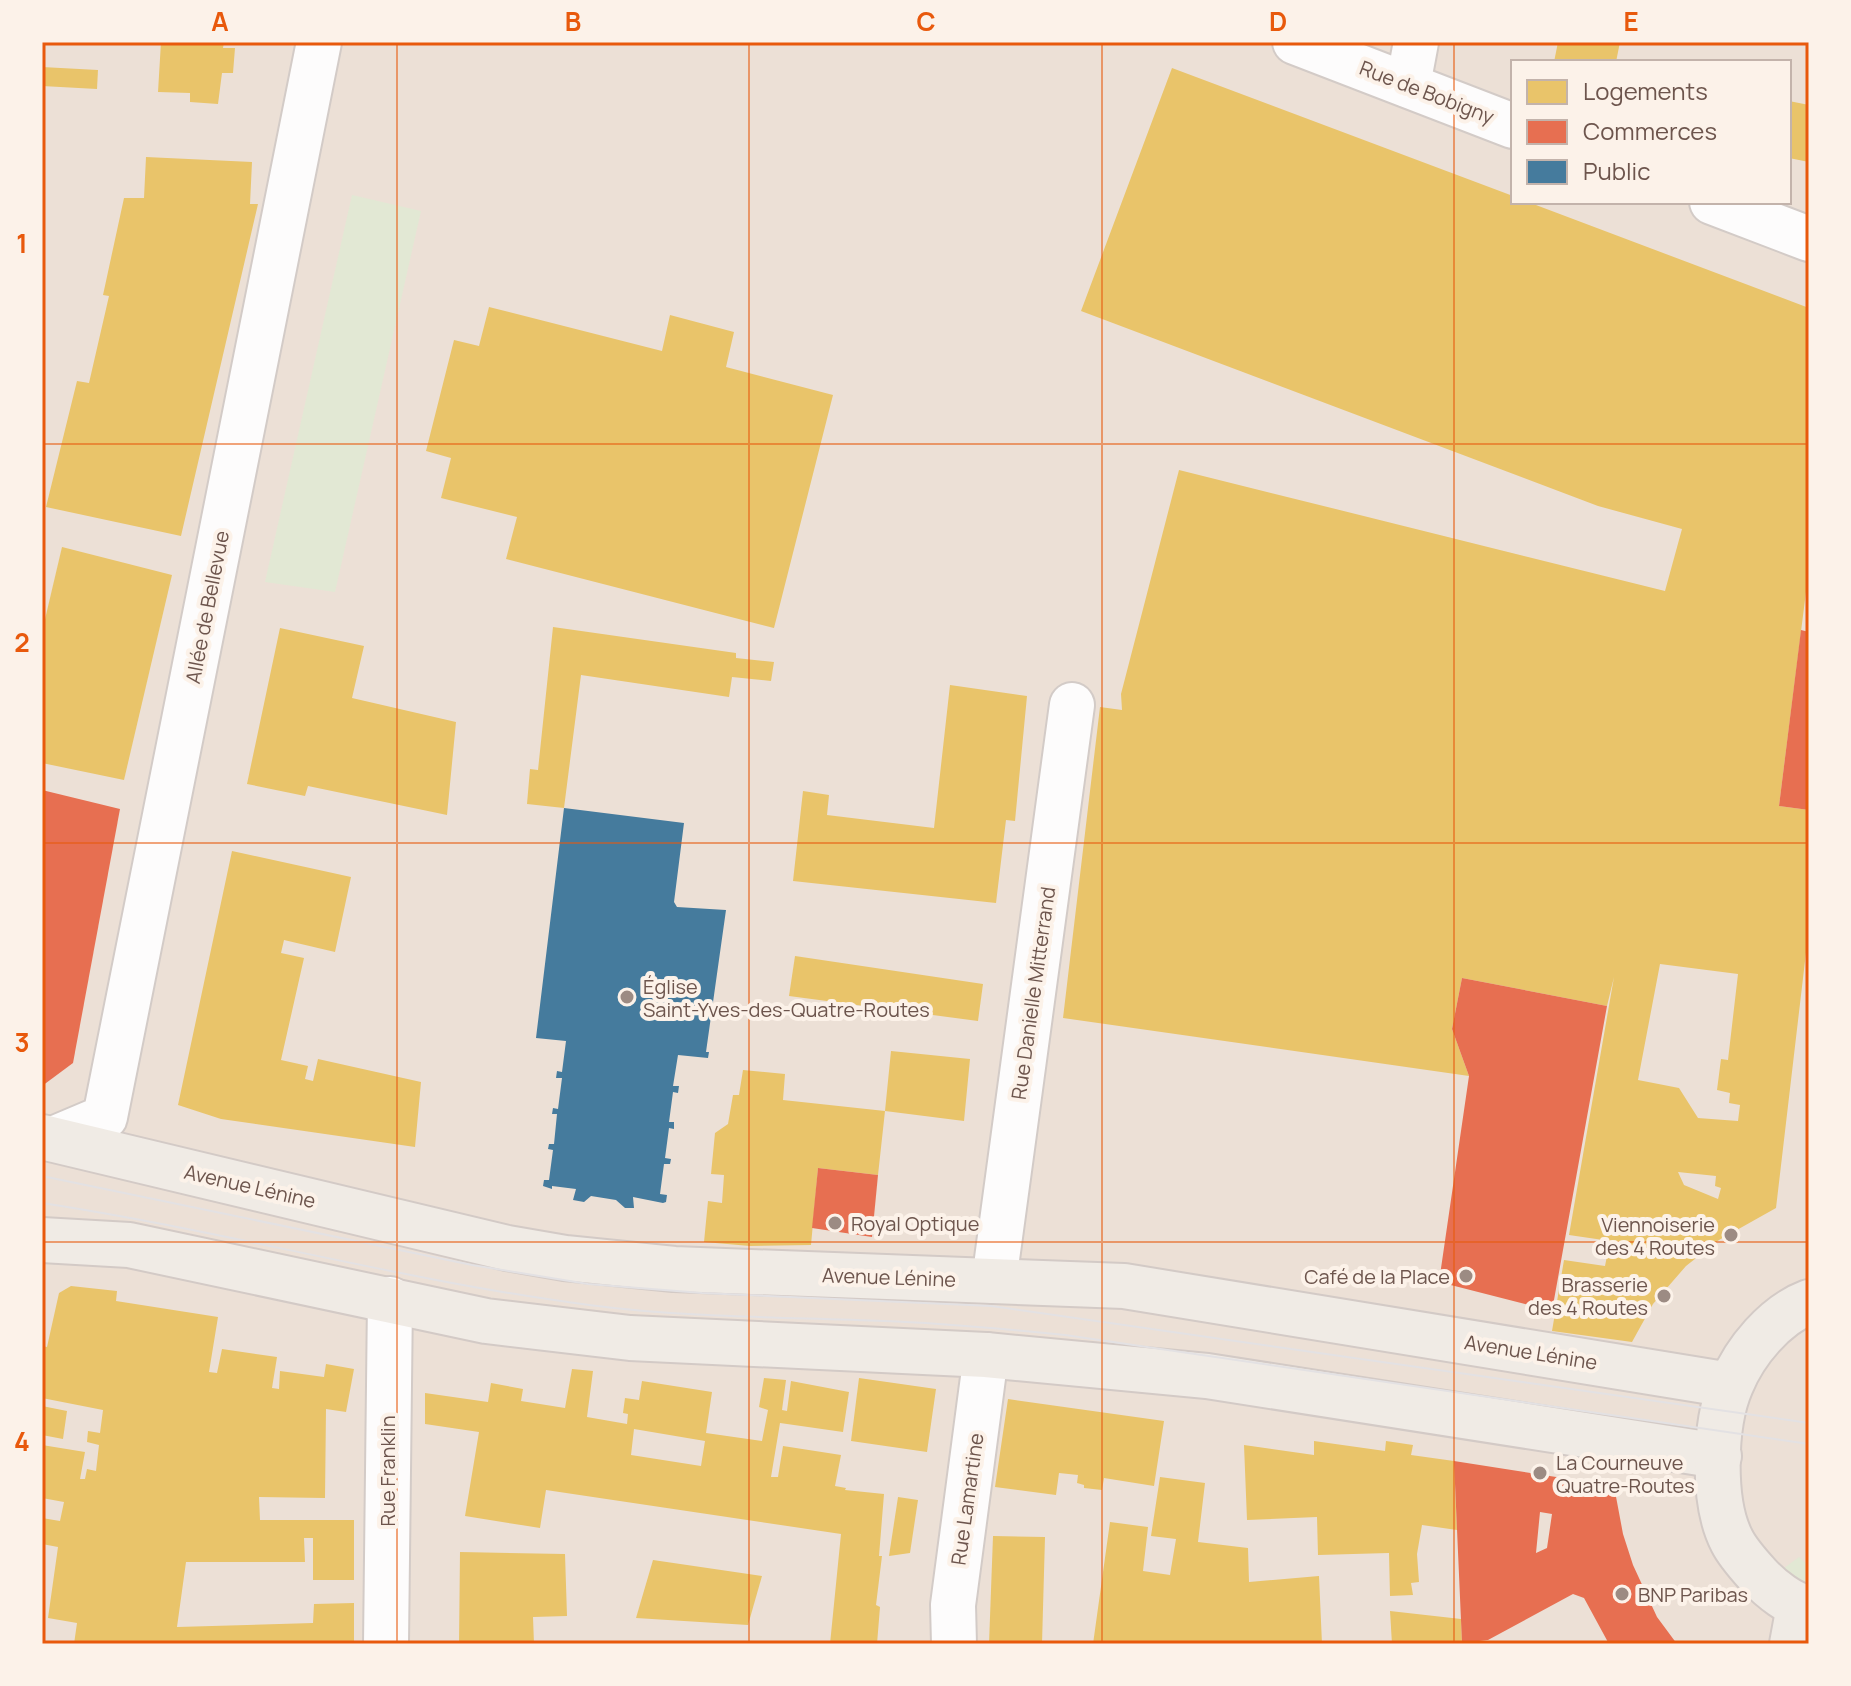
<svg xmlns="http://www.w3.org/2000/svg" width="1851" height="1686" viewBox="0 0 1851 1686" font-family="Manrope,sans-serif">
	<rect width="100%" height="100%" fill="#f4eee8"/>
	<!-- residential -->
	<path fill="#ece0d6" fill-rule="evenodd" d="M42 42H1809V1644H42ZM1513 62H1789V202H1513Z"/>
	<!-- green -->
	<g fill="#e2e8d4">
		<polygon points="352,195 421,211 335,592 265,582"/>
		<polygon points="1799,1557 1809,1566 1809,1593 1780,1571"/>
	</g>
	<!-- homes -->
	<g fill="#e9c46a" fill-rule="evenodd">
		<polygon points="161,42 224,42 223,48 235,48 233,73 222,73 218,104 190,102 190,93 158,92"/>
		<polygon points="1558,42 1620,42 1616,62 1554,62"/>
		<polygon points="42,67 98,70 97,89 42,86"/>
		<path d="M1172 68 1513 196V202H1528L1809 308V568L1779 806 1809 810V927L1776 1208 1719 1240 1686 1266 1653 1304 1632 1342 1552 1331 1564 1260 1605 1266 1610 1241 1569 1235 1614 977 1607 1006 1462 978 1452 1029 1469 1076 1063 1018 1100 707 1122 710 1121 694 1179 470 1665 591 1682 529 1598 506 1081 311ZM1660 964 1738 974 1728 1060 1721 1059 1717 1090 1730 1093 1729 1103 1740 1105 1738 1121 1698 1118 1679 1088 1638 1080ZM1678 1172 1716 1176 1715 1186 1721 1188 1718 1199 1684 1185Z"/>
		<polygon points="1789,101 1809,105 1809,162 1789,158"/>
		<polygon points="146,157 252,162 250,204 258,204 181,536 46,507 77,381 89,383 109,296 103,295 124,198 144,198"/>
		<polygon points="489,307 662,351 670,315 734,332 726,367 833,395 774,628 506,559 517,517 441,498 451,458 426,451 454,340 479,346"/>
		<polygon points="62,547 172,575 124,780 42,763 42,632"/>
		<polygon points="553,627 736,653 736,658 774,662 771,681 732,677 729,697 581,675 564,808 527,804 530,769 538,770"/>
		<polygon points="280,628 364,646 352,698 456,722 447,815 308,786 305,796 247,784"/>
		<polygon points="950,685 1027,696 1015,821 1006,820 996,903 793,881 803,791 829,795 827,815 934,828"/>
		<polygon points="232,851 351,877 335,952 284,940 281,953 304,958 281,1060 308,1066 305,1079 313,1081 318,1059 421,1082 415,1147 221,1119 178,1105"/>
		<polygon points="795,956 983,984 978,1021 789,996"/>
		<polygon points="891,1051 970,1059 964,1121 885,1111 878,1175 818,1168 811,1245 750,1246 704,1242 708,1201 722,1203 724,1175 711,1174 715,1133 728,1124 733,1095 739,1095 743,1070 785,1074 783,1100 885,1111"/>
		<polygon points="71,1286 117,1291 116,1301 218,1317 209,1372 217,1373 222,1349 277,1357 272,1388 279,1389 280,1371 324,1377 326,1364 354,1369 346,1412 326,1409 325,1498 259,1497 260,1520 354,1520 354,1580 313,1580 313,1538 304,1538 305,1562 186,1562 177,1627 313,1623 314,1604 354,1603 354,1644 74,1644 77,1623 48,1618 58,1547 42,1544 42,1518 60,1521 64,1502 42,1498 42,1445 85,1452 80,1479 85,1479 87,1469 96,1471 99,1445 87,1442 88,1431 100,1433 103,1410 42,1398 42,1346 47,1347 59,1293"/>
		<path d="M572 1369 593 1371 587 1417 627 1424 628 1414 623 1413 625 1398 639 1400 642 1381 712 1392 706 1433 762 1441 768 1410 759 1407 764 1378 786 1380 782 1410 787 1411 791 1381 849 1392 843 1432 780 1423 771 1477H778L783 1446 841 1455 835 1486 846 1488 845 1490 884 1494 879 1556H882L876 1605 880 1607 877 1644H830L841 1534 546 1490 540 1528 465 1516 479 1432 425 1424V1393L488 1402 491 1383 523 1389 521 1401 565 1408ZM634 1429 705 1441 701 1466 631 1455Z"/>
		<polygon points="859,1378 936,1389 927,1452 851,1441"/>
		<polygon points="1008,1399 1164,1421 1154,1486 1104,1478 1102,1490 1084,1488 1084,1485 1077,1483 1078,1475 1059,1473 1056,1495 995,1487"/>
		<polygon points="42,1406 67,1411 63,1439 42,1435"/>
		<polygon points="1314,1441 1385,1451 1386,1441 1413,1445 1411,1455 1454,1461 1457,1530 1422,1525 1417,1554 1419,1582 1411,1583 1413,1595 1390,1596 1389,1553 1318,1555 1317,1517 1247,1520 1244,1445 1314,1455"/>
		<polygon points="1160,1477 1205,1483 1198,1542 1248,1548 1249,1582 1319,1576 1322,1644 1093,1644 1110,1522 1148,1527 1143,1571 1170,1575 1176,1539 1151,1536"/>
		<polygon points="898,1497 918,1500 910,1553 889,1556"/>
		<polygon points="993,1536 1045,1537 1042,1644 989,1644"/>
		<polygon points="460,1552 565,1554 567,1616 533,1617 534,1644 459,1644"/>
		<polygon points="653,1560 762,1576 748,1625 636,1618"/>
		<polygon points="1390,1611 1461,1619 1462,1644 1392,1644"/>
	</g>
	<!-- shops -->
	<g fill="#e76f51" fill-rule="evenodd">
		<polygon points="1801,630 1809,632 1809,810 1779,806"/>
		<polygon points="42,790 120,809 73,1063 42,1086"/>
		<polygon points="1462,978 1607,1006 1552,1311 1439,1282 1469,1076 1452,1029"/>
		<polygon points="818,1168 878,1175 872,1237 812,1228"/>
		<path d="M1454 1461 1614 1486 1623 1534 1633 1565 1657 1617 1677 1644H1609L1584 1598 1573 1594 1488 1640 1462 1643ZM1540 1512 1552 1514 1547 1548 1536 1553Z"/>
	</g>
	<!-- public -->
	<polygon fill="#457b9d" points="564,808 684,823 674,902 677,907 726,910 706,1052 709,1052 708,1058 678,1055 673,1086 679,1086 678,1093 673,1092 669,1122 674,1122 674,1129 669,1128 665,1158 671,1159 670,1164 664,1164 660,1194 667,1195 666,1202 663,1203 633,1197 634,1208 625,1208 616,1200 591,1196 584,1202 573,1200 576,1189 552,1186 552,1189 543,1186 544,1180 549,1180 553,1150 548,1149 549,1144 554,1144 557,1114 552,1114 553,1108 558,1109 562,1078 556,1078 557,1071 562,1072 566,1041 536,1038"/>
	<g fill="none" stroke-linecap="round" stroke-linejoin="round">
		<defs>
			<g id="street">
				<polyline points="1295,42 1513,126"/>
				<polyline points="1408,85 1416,42"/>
				<polyline points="1712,202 1809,239"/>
				<polyline points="53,1139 105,1117 319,42"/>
				<polyline points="994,1281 1072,705"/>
				<polyline points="386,1644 390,1299"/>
				<polyline points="954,1644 953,1605 986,1355"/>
			</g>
			<g id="primary">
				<polyline points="42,1137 507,1248 565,1258 674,1269 1124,1286 1730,1385"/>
				<polyline points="42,1240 129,1245 486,1321 630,1338 986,1355 1207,1376 1719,1456"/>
				<path d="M1809 1302C1775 1315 1745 1351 1731 1385 1714 1424 1712 1503 1732 1541 1738 1553 1749 1565 1758 1575 1771 1589 1791 1605 1809 1608"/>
				<polyline points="1792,1644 1799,1606"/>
			</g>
		</defs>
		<!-- street casing -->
		<use href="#street" stroke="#d3cbc7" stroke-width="48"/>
		<!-- primary casing -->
		<use href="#primary" stroke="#d3cac6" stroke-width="48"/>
		<!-- street -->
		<use href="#street" stroke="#fdfcfc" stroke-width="44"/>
		<!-- primary -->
		<use href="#primary" stroke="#f0ebe5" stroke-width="44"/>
		<!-- tram -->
		<g stroke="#e3e1e3" stroke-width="2">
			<polyline points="42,1176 472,1265 588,1284 702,1293 991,1306 1809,1423"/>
			<path d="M42 1203C225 1231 405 1281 589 1305 687 1318 786 1317 884 1321 945 1323 1005 1329 1065 1335L1809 1444"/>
		</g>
	</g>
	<!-- grid -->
	<path fill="none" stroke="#e8590c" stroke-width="2" stroke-opacity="0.55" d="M397 42V1644M749 42V1644M1102 42V1644M1454 42V1644M42 444H1809M42 843H1809M42 1242H1809"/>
	<!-- markers -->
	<g fill="#9c8b83" stroke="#fcf2e9" stroke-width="3">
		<circle cx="627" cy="997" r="8"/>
		<circle cx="835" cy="1223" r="8"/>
		<circle cx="1731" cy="1235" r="8"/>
		<circle cx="1466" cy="1276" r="8"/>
		<circle cx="1664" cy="1296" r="8"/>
		<circle cx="1540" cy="1473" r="8"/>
		<circle cx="1622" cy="1594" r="8"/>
	</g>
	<g text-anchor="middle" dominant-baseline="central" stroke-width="8" stroke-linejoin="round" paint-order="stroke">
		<!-- street labels -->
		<g font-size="20" fill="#6d554d" stroke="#fcf2e9">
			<text transform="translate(1427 92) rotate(21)">Rue de Bobigny</text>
			<text transform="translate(207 607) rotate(-79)">Allée de Bellevue</text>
			<text transform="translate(1033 993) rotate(-82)">Rue Danielle Mitterrand</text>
			<text transform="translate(250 1186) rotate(13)">Avenue Lénine</text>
			<text transform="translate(889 1277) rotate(2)">Avenue Lénine</text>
			<text transform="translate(1531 1352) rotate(9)">Avenue Lénine</text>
			<text transform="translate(387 1471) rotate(-90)">Rue Franklin</text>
			<text transform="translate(967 1499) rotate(-82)">Rue Lamartine</text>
		</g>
		<!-- poi labels -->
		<g font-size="20" fill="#6d554d" stroke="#fcf2e9" text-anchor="start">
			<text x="643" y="986">Église<tspan x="643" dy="23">Saint-Yves-des-Quatre-Routes</tspan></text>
			<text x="851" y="1223">Royal Optique</text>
			<text x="1715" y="1224" text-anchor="end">Viennoiserie<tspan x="1715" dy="23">des 4 Routes</tspan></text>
			<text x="1450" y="1276" text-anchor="end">Café de la Place</text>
			<text x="1648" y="1284" text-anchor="end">Brasserie<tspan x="1648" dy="23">des 4 Routes</tspan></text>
			<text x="1556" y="1462">La Courneuve<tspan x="1556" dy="23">Quatre-Routes</tspan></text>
			<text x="1638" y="1594">BNP Paribas</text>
		</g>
	</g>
	<!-- border -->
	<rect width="1851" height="1686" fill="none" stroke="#fcf2e9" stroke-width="88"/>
	<!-- legend -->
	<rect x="1511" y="60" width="280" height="144" fill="#fcf2e9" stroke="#c3b3ab" stroke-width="2"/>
	<rect x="1527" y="80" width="40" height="24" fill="#e9c46a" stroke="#c3b3ab" stroke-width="2"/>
	<text x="1583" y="100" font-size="24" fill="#6d554d">Logements</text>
	<rect x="1527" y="120" width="40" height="24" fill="#e76f51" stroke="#c3b3ab" stroke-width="2"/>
	<text x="1583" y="140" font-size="24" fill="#6d554d">Commerces</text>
	<rect x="1527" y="160" width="40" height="24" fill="#457b9d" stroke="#c3b3ab" stroke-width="2"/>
	<text x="1583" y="180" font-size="24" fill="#6d554d">Public</text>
	<rect x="44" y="44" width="1763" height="1598" fill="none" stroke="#e8590c" stroke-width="3"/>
	<g font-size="26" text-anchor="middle" font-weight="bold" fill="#e8590c">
		<text x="220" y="31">A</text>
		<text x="573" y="31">B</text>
		<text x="926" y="31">C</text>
		<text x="1278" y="31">D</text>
		<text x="1631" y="31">E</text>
		<text x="22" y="253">1</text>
		<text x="22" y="652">2</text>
		<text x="22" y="1052">3</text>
		<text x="22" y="1451">4</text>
	</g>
</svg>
